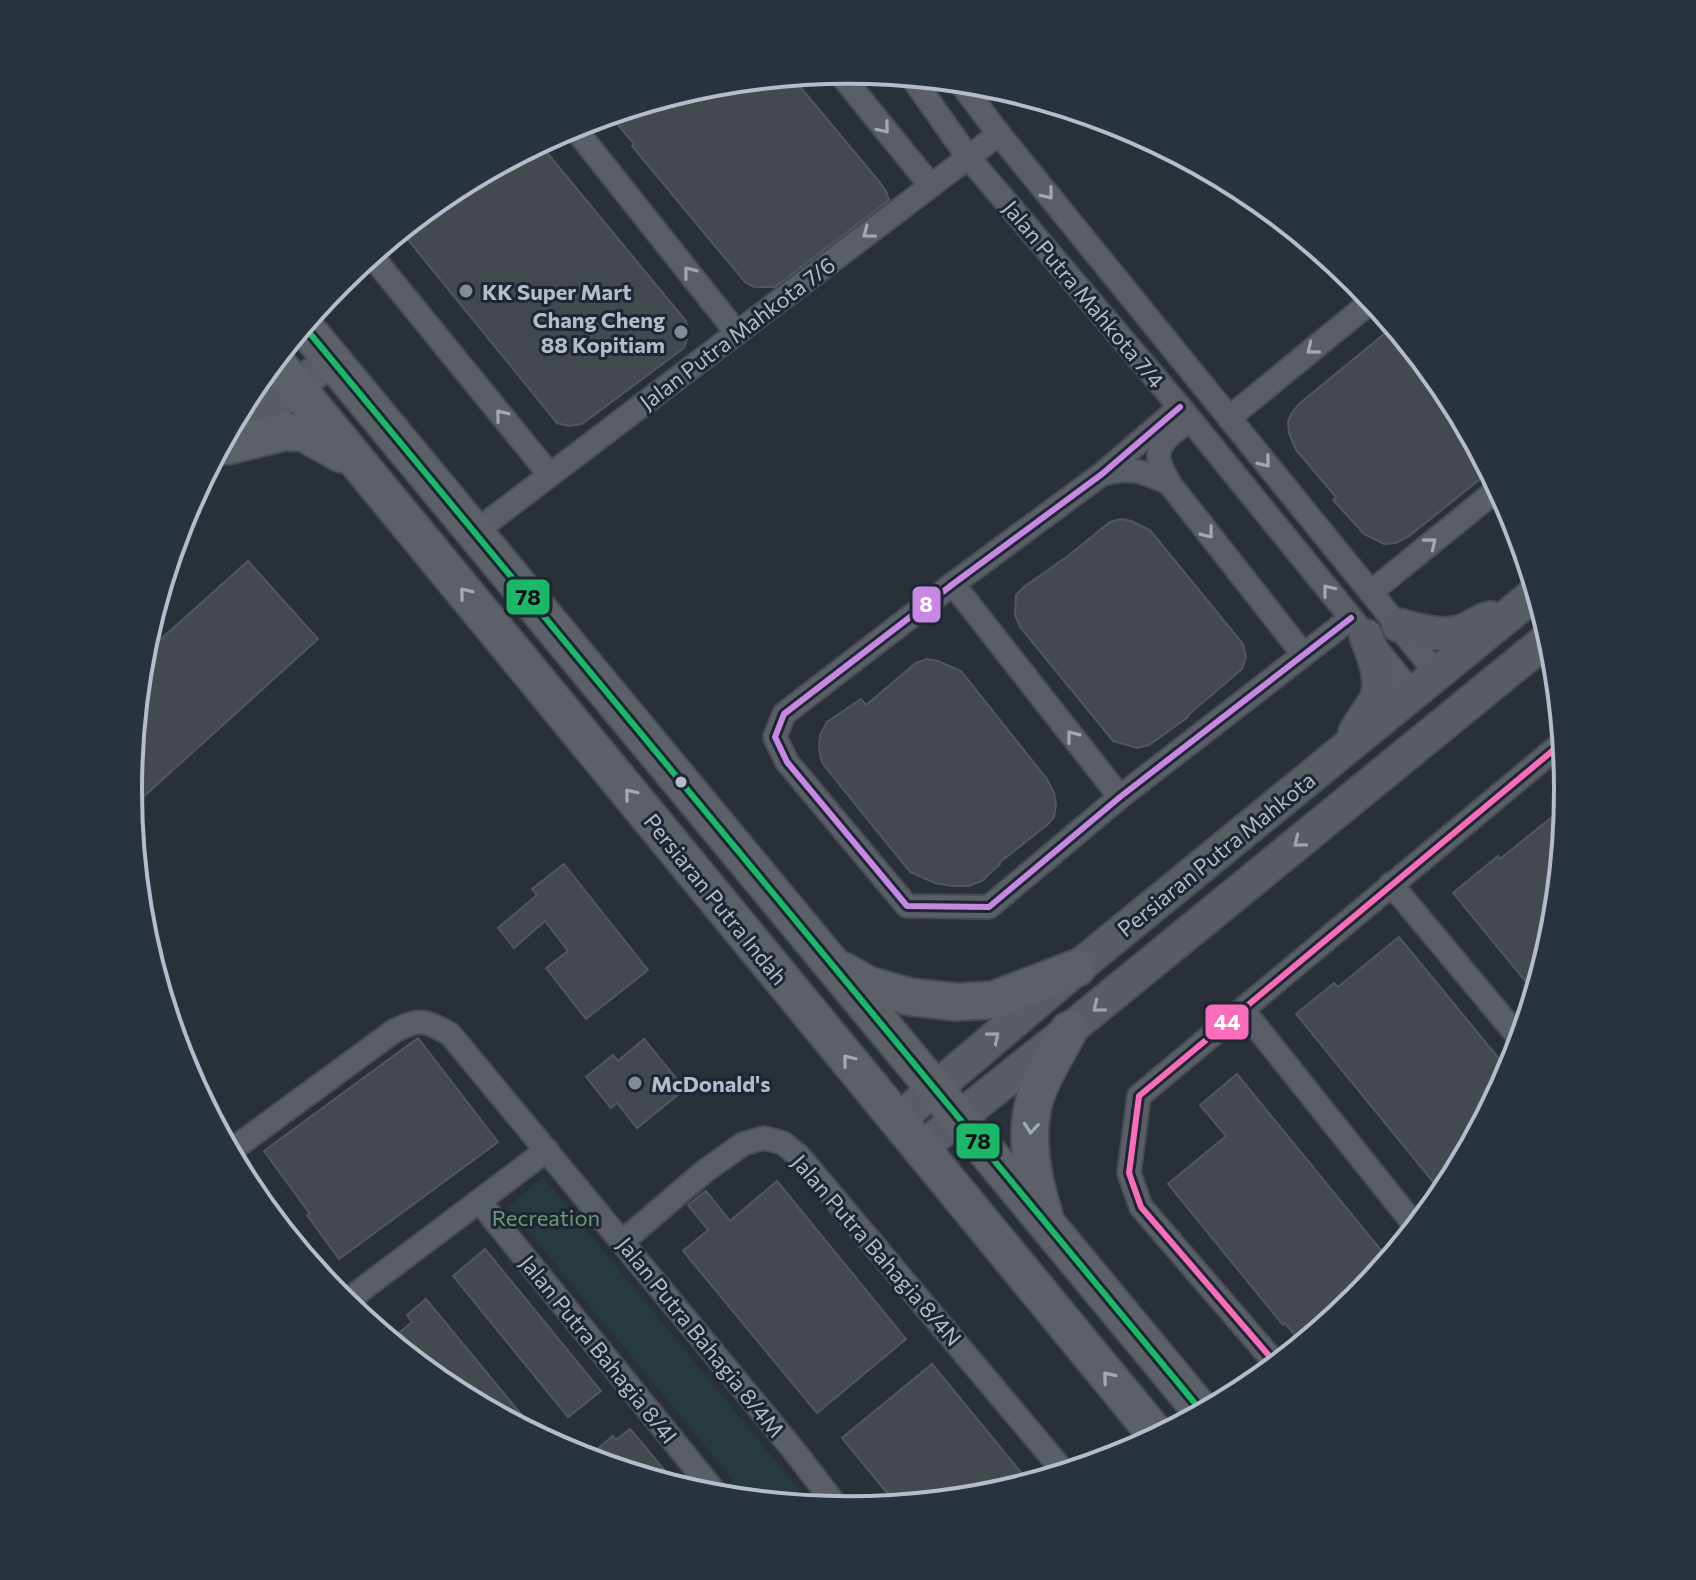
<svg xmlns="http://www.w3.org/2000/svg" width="1696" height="1580" viewBox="0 0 1696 1580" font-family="Commissioner,sans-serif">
	<rect width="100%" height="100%" fill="#2a3038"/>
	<!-- green -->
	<g fill="#273a3e">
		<polygon points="1036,98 1072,109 1056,121"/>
		<polygon points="543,1177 813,1507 750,1500 508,1207"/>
	</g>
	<!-- building -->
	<g fill="#444950" stroke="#52575f" stroke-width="2">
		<polygon points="791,76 878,180 886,191 889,200 775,287 754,287 745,282 720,252 632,146 634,144 609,114 708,84"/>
		<polygon points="539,143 686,321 689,334 684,348 582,424 569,426 557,423 400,230 448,191"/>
		<polygon points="1394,326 1447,390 1490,471 1408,537 1396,543 1384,544 1364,534 1333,500 1336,497 1296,450 1289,433 1288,422 1291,414 1299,404"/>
		<polygon points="1121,519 1131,521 1150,530 1243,644 1246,657 1242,669 1187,716 1188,717 1149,745 1137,748 1113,741 1020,627 1015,615 1016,595 1025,586 1068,556 1110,522"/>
		<polygon points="248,561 318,639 130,809 128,790 141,657"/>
		<polygon points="927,659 938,661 961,671 1047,779 1054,793 1056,805 1054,817 1047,825 999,863 1000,864 982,881 969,886 952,886 935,883 910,872 830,773 822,762 819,749 820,735 827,722 861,699 866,705 916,663"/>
		<polygon points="1552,817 1564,831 1554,931 1535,993 1453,893 1498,856 1500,859"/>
		<polygon points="564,864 648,970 586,1019 546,968 568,951 545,921 514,948 498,928 537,895 532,889"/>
		<polygon points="1399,937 1510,1072 1443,1194 1296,1014 1334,983 1338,987"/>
		<polygon points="418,1038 498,1142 339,1259 307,1215 310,1214 264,1151"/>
		<polygon points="644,1039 685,1089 637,1128 617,1103 611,1108 586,1077 613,1055 618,1061"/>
		<polygon points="1237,1074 1389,1260 1357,1299 1302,1344 1285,1323 1283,1325 1168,1184 1226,1136 1200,1105"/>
		<polygon points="777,1181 906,1339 817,1413 683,1251 708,1230 688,1205 706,1191 730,1221"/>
		<polygon points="485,1249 601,1391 568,1417 453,1276"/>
		<polygon points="426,1299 539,1436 538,1437 448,1388 400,1332 412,1322 407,1315"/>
		<polygon points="932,1364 1019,1470 1030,1483 988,1496 897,1505 879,1483 842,1438"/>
		<polygon points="630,1429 643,1444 678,1487 585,1459 613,1436 616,1440"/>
	</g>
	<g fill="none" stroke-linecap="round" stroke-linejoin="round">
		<defs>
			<g id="street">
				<polyline points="838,71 931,186"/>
				<polyline points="911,76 968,157 1180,407 1413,694"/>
				<polyline points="959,81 999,134 1437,674"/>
				<polyline points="572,125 737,333"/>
				<polyline points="371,255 550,475"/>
				<polyline points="1180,407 1102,474 953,584 784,714 775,737 787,762 907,906 989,907 1120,797 1351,618"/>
				<polyline points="1229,418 1373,300"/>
				<path d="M1103 474C1131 466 1144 472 1169 483L1303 654"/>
				<path d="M1169 483C1166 476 1160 467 1159 459 1156 441 1178 429 1190 420"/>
				<polyline points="475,532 999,134"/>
				<polyline points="953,584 1120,797"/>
				<polyline points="1371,592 1499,488"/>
				<polyline points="1391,884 1521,1040"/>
				<polyline points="1243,1010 1416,1227"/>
				<path d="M229 1152 394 1031C421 1018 424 1020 450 1034L792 1448 839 1509"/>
				<polyline points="479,1201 719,1497"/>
				<polyline points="622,1242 705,1171 743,1144 764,1138 783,1143 799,1156 1065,1473"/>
				<polyline points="344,1303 547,1150"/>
				<polyline points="1277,1365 1141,1207 1129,1173 1139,1096 1563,742"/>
			</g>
			<g id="secondary">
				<polyline points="226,446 331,359"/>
				<path d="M1398 625C1418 630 1442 638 1462 631 1472 628 1479 620 1491 618"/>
				<path d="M1355 732C1361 721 1370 711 1376 699 1384 680 1373 654 1366 636"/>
				<polyline points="898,1120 1077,968 1537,592"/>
				<polyline points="920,1149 1069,1030 1550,637"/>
			</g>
			<g id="primary">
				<polyline points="303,325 1203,1413"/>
				<polyline points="274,360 1158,1437"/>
				<polyline points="227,446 284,432 304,433 342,454"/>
				<polyline points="843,971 868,985 910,997 956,1002 993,1000 1077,968"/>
				<path d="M1044 1215C1032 1177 1024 1136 1035 1098 1042 1076 1058 1051 1069 1030"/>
			</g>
		</defs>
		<!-- street casing -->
		<use href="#street" stroke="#484c53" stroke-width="26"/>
		<!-- secondary casing -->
		<use href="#secondary" stroke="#484c53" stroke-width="36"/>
		<!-- primary casing -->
		<use href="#primary" stroke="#484c55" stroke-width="40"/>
		<!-- street -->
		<use href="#street" stroke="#5a5e66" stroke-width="22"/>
		<!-- secondary -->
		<use href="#secondary" stroke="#595d64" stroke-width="32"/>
		<!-- primary -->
		<use href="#primary" stroke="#5c6168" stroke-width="36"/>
		<defs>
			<polyline id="bus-1" points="303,325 1203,1413"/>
			<polyline id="bus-2" points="1180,407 1102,474 953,584 784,714 775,737 787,762 907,906 989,907 1120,797 1351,618"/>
			<polyline id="bus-3" points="1277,1365 1141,1207 1129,1173 1139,1096 1563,742"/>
		</defs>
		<!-- bus-1 casing -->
		<use href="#bus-1" stroke="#1d2633" stroke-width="12"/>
		<!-- bus-2 casing -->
		<use href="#bus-2" stroke="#1d2633" stroke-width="12"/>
		<!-- bus-3 casing -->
		<use href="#bus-3" stroke="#1d2633" stroke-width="12"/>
		<!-- bus-1 -->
		<use href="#bus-1" stroke="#1ab867" stroke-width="6"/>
		<!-- bus-2 -->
		<use href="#bus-2" stroke="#c787e3" stroke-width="6"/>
		<!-- bus-3 -->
		<use href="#bus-3" stroke="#fb6dba" stroke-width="6"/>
	</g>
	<!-- one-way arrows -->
	<defs><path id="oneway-chevron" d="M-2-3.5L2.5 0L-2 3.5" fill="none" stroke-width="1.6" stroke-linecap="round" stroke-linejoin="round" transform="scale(2)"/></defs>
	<g stroke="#a2a9b5">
		<use href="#oneway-chevron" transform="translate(884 128) rotate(51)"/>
		<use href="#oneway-chevron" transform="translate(1048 194) rotate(51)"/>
		<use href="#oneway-chevron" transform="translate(868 233) rotate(143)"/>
		<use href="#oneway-chevron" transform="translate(689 272) rotate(-128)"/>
		<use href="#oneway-chevron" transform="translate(1312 349) rotate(141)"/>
		<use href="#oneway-chevron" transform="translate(501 415) rotate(-129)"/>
		<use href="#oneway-chevron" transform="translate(1265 462) rotate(51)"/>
		<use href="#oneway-chevron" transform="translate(1208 533) rotate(52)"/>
		<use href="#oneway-chevron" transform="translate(1431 543) rotate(-39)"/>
		<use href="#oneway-chevron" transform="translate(1328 590) rotate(-129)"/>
		<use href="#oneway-chevron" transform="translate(1072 736) rotate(-128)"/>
	</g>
	<g stroke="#a2aab6">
		<use href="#oneway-chevron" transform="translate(465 593) rotate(-129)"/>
		<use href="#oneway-chevron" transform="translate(630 794) rotate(-129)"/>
		<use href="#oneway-chevron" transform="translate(848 1060) rotate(-129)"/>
		<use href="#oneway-chevron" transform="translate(1031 1128) rotate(95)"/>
		<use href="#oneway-chevron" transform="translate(1108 1377) rotate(-130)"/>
	</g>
	<g stroke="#9da4b0">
		<use href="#oneway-chevron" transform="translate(1299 842) rotate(141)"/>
		<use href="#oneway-chevron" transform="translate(1098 1007) rotate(141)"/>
		<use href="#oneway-chevron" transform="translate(994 1037) rotate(-40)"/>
	</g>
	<!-- markers -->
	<g fill="#848b96" stroke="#1d2633" stroke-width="3">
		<circle cx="466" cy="291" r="8"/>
		<circle cx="681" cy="332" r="8"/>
		<circle cx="635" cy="1083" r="8"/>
	</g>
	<circle fill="#b4bcc9" stroke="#1d2633" stroke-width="3" cx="681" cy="782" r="7"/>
	<g text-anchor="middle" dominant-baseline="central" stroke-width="6" stroke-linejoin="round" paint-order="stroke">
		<!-- poi labels -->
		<g font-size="22" font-weight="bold" fill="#b4bcc9" stroke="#1d2633" text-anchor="start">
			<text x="482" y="291">KK Super Mart</text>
			<text x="665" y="319" text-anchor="end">Chang Cheng<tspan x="665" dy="25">88 Kopitiam</tspan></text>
			<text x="651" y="1083">McDonald's</text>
		</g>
		<!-- street labels -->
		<g font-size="22" fill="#b4bcc9" stroke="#1d2633">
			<text transform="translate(1084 294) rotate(50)">Jalan Putra Mahkota 7/4</text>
			<text transform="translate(737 333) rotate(-37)">Jalan Putra Mahkota 7/6</text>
			<text transform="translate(1216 854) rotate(-39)">Persiaran Putra Mahkota</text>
			<text transform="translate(716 899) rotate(51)">Persiaran Putra Indah</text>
			<text transform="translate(877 1250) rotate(49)">Jalan Putra Bahagia 8/4N</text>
			<text transform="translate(701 1337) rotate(51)">Jalan Putra Bahagia 8/4M</text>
			<text transform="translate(599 1349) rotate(51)">Jalan Putra Bahagia 8/4I</text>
		</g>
		<!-- park labels -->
		<g font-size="22" fill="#6b9a76" stroke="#1d2633">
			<text x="546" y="1217">Recreation</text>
		</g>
	</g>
	<!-- crop -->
	<path d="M0 0H1696V1580H0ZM142 790a706 706 0 1 1 1412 0a706 706 0 1 1-1412 0Z" fill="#29323f" fill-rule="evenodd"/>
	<path fill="none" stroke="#b4bcc9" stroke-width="4" d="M142 790a706 706 0 1 1 1412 0a706 706 0 1 1-1412 0Z"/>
	<g stroke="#1d2633" stroke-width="3">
		<rect x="505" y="578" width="46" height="38" rx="8" fill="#1ab867"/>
		<rect x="911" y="585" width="31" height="39" rx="8" fill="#c787e3"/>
		<rect x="1204" y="1003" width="46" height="38" rx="8" fill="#fb6dba"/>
		<rect x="955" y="1122" width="46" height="38" rx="8" fill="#1ab867"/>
	</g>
	<g font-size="22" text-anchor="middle" font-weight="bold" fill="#fff">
		<text x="926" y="612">8</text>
		<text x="1227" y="1030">44</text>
	</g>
	<g font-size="22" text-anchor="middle" font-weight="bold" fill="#111">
		<text x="528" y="605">78</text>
		<text x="978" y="1149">78</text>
	</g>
</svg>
